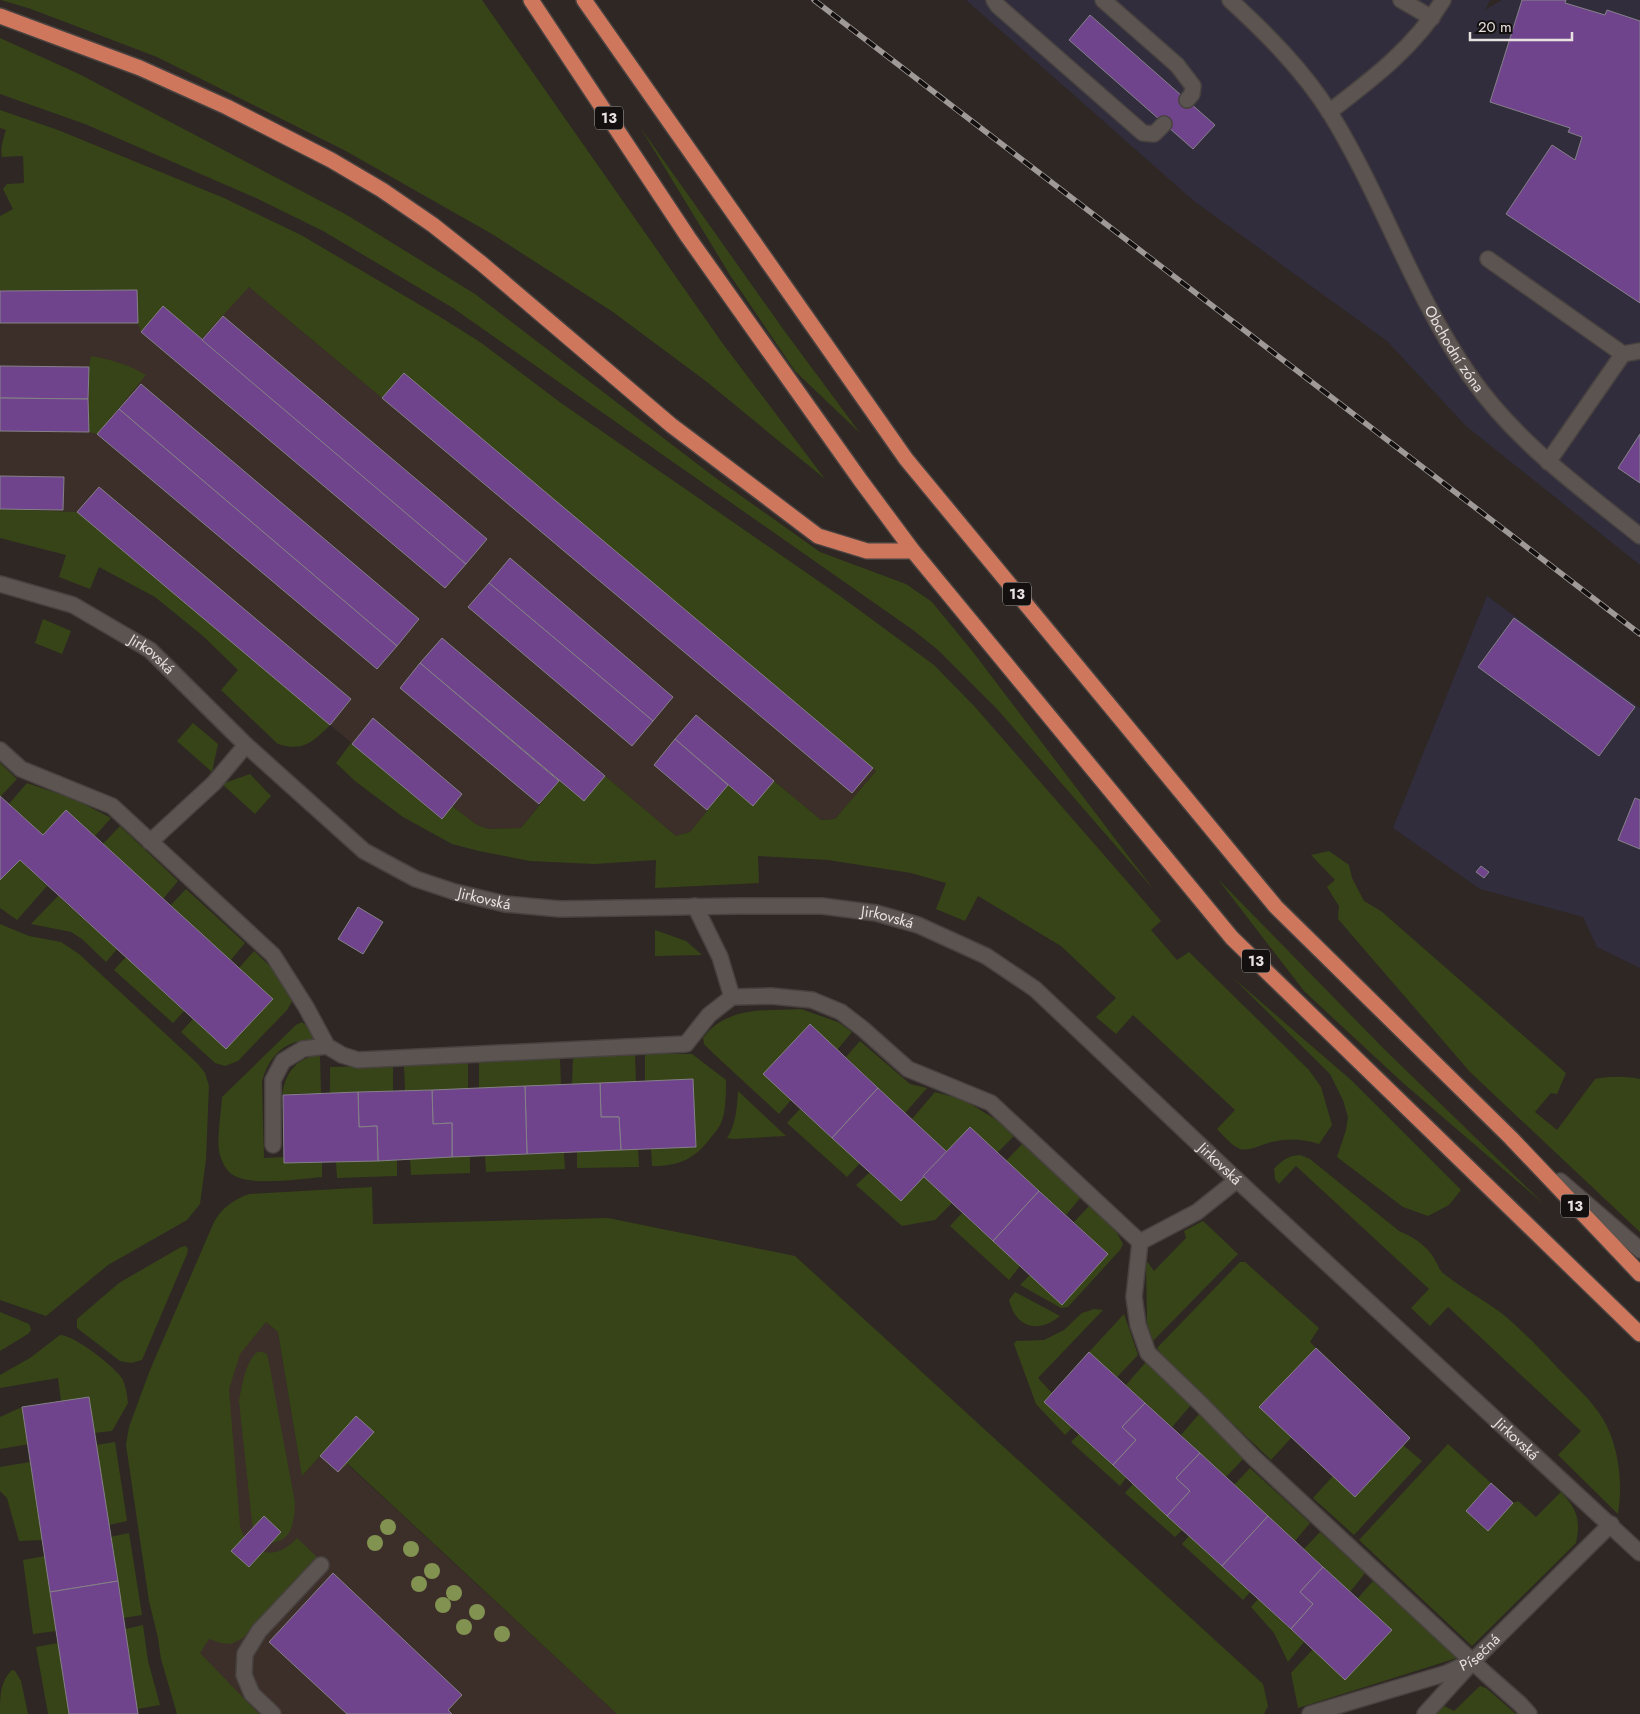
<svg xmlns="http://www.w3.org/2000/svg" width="1640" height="1714" viewBox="0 0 1640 1714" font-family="Jost,sans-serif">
	<rect width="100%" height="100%" fill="#2e2724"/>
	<!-- commercial -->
	<g fill="#312d3d">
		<polygon points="966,0 1490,0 1485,10 1502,0 1640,0 1640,565 1466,426 1387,341 1194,201"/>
		<polygon points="1487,596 1640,708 1640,968 1597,947 1583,917 1480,889 1393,828"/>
	</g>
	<!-- built -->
	<g fill="#3c2f29">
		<polygon points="249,287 382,398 404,373 876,771 835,819 821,820 774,781 753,806 728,785 690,832 676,836 605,776 584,801 558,781 521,828 489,829 477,825 452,806 442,819 77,512 0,509 0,290 137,290"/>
		<polygon points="255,1313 278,1332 302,1476 320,1456 347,1464 617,1714 237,1714 196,1658 216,1386"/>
	</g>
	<!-- green -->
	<g fill="#374417">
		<polygon points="1,0 482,0 723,344 825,479 707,382 613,312 492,234 344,150 157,57 31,9"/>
		<polygon points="0,38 79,74 347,215 475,294 713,476 820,552 906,584 932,602 973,652 1154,890 998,710 938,650 913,630 453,308 323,231 256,198 85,124 0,94"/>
		<path d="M0 110 58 130 224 198 301 235 437 315 480 342 561 403 840 596 934 665 975 707 1144 901 1161 921 1151 930 1177 960 1189 952 1309 1070 1321 1087 1332 1125 1319 1144C1304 1139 1288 1138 1272 1142 1262 1144 1248 1153 1238 1148 1230 1144 1223 1135 1217 1129L1235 1110 1133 1015 1116 1034 1096 1017 1116 998 1061 946 978 896 965 921 936 909 946 883 911 873 828 860 758 856 759 883 655 888 656 860 594 864 530 861 479 851 452 844 403 817 355 781 336 763 351 743 441 819 452 806 477 825 489 829 521 828 559 781 584 801 605 776 676 836 690 832 728 785 753 806 774 781 821 820 835 819 876 771 404 373 382 398 249 287 201 339 141 332 138 323 137 290H0V216L13 209 3 189 7 184 24 183 23 156 2 157C0 149 3 139 6 130L0 128Z"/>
		<polygon points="640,127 783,329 860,433 795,371 730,275"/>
		<path d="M91 356C111 360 128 364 146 375L97 434 89 432V367Z"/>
		<path d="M0 509 77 512 330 725C313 742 303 752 278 744L221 690 238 670 203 636 155 597 99 567 90 589 59 577 66 555 0 538Z"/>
		<polygon points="43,619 71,631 62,654 35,643"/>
		<polygon points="193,723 218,744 212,772 177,741"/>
		<polygon points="0,763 17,779 1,796 0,796"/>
		<polygon points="250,774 271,796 255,814 222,784"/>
		<polygon points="27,783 74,799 111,818 95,836 66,810 43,835 9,804"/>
		<polygon points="120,826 178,881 163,899 103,844"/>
		<path d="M1329 851 1349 865 1352 878 1364 901 1381 911 1566 1073 1557 1094 1551 1093 1535 1112 1557 1130 1595 1079C1610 1076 1625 1076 1640 1079V1232L1470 1072 1338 919 1339 906 1327 887 1335 880 1311 855Z"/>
		<polygon points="20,860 47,886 17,920 0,908 0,880"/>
		<polygon points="1217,878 1385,1050 1545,1205 1402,1082 1304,991"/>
		<polygon points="186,889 245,943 230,961 170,906"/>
		<polygon points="58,896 117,949 106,962 82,939 71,932 31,924"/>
		<polygon points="0,924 29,936 61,942 79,954 198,1064 205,1073 209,1086 206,1159 200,1204 187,1220 108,1265 46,1316 0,1300"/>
		<polygon points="655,930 686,941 702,955 655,956"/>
		<polygon points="254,951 273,969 294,998 287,1010 238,1061 225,1066 215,1063 181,1032 193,1019 226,1049 272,1000 239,968"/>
		<polygon points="126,957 184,1011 173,1023 114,970"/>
		<polygon points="1232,977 1351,1080 1461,1190 1449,1205 1428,1216 1403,1207 1337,1157 1346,1130 1348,1117 1343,1100 1330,1074"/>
		<path d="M801 1009 838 1022 852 1032 837 1050 810 1024 764 1074 791 1100 779 1114 714 1054 704 1044 703 1038C726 1006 766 1011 801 1009Z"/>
		<path d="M302 1022 311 1030 317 1040C309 1041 300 1040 293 1043 276 1049 266 1065 262 1082L264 1158 285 1157V1163L322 1162V1177C301 1179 253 1186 235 1176 226 1172 221 1160 219 1151 217 1134 221 1115 222 1097L296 1025Z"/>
		<polygon points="860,1041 910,1084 927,1088 905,1113 846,1057"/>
		<polygon points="635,1054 636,1082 572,1085 573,1056"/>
		<path d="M645 1054H692L726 1080C726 1092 726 1113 721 1123 719 1128 715 1132 712 1136 695 1159 680 1166 652 1166L651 1149 696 1147 693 1079 645 1081Z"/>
		<path d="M320 1055 321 1093 282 1094C286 1072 296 1058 320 1055Z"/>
		<polygon points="560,1057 561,1085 479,1088 479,1061"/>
		<polygon points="468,1062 468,1089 405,1091 404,1065"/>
		<polygon points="393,1066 393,1091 330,1093 330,1067"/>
		<path d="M738 1091 786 1136 733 1139 727 1138C736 1124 737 1108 738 1091Z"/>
		<polygon points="935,1092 964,1100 995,1119 1014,1136 997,1153 947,1152 912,1119"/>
		<polygon points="800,1109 860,1163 847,1177 787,1123"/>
		<polygon points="1022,1144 1081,1197 1066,1215 1006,1161"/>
		<polygon points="638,1149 639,1167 577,1168 577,1152"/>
		<polygon points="564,1153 565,1169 486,1172 485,1156"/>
		<path d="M1300 1155 1310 1159 1399 1231C1413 1237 1425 1244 1434 1258 1437 1263 1439 1270 1444 1274 1462 1288 1482 1299 1500 1312 1520 1328 1538 1347 1555 1365 1571 1382 1591 1399 1603 1419 1619 1446 1623 1483 1618 1514L1558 1455 1581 1431 1448 1307 1430 1326 1411 1308 1429 1289 1296 1166 1279 1184 1275 1179 1274 1169C1282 1160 1288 1156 1300 1155Z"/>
		<polygon points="470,1156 470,1173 411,1175 410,1159"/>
		<polygon points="397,1160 397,1176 337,1178 336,1162"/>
		<polygon points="869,1173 901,1201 923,1176 952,1203 935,1220 902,1226 856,1185"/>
		<path d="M372 1187 373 1224 608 1218 795 1256 1263 1684 1268 1706 1264 1714H617L348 1464 338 1472 320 1456 302 1476 278 1332 266 1322 240 1354 229 1389 240 1526C249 1557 277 1561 297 1538L320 1560 254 1625 243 1638 231 1644 221 1643 209 1639 200 1653 259 1714H177L161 1659 158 1638 149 1601 126 1445 129 1427 150 1370 214 1222C222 1208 233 1200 249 1194Z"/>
		<polygon points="1090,1205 1117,1233 1123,1244 1120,1250 1068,1307 1061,1308 1020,1285 1030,1275 1107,1253 1074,1222"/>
		<polygon points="962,1213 1020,1266 1009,1280 950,1226"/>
		<polygon points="1203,1221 1238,1254 1153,1341 1147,1323 1146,1260 1154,1271 1186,1238 1184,1231"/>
		<polygon points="186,1246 188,1249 187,1254 142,1360 131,1363 120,1361 77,1328 77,1319 119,1283 181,1247"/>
		<polygon points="1240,1262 1245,1262 1319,1328 1310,1342 1316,1348 1260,1407 1292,1437 1271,1460 1166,1360 1157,1348"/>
		<path d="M1015 1292 1060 1316C1038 1334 1016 1328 1009 1300Z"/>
		<polygon points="1094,1309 1103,1310 1038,1378 1052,1393 1044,1402 1072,1428 1065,1435 1036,1404 1014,1344 1016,1341 1044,1340 1064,1330 1082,1313"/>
		<polygon points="0,1312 29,1324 31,1330 28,1334 0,1351"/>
		<polygon points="1124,1314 1138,1355 1117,1377 1089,1352"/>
		<path d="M60 1335C74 1335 117 1368 123 1380 126 1387 127 1395 128 1403L112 1431 94 1433 61 1401 58 1378 0 1388V1375L30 1358Z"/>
		<path d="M257 1352H262L267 1354 269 1363 295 1503C294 1524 292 1543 267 1543L254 1530 252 1522 239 1401C242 1386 245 1363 257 1352Z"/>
		<polygon points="1146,1362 1191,1405 1172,1427 1126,1385"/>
		<polygon points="22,1407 29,1444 0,1449 0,1417"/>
		<polygon points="1200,1413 1244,1458 1226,1477 1181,1435"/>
		<polygon points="1079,1434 1126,1478 1120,1486 1071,1442"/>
		<polygon points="115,1442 127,1521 109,1525 96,1445"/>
		<path d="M1448 1444 1491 1483 1466 1511 1487 1531 1513 1503 1518 1501 1536 1517 1561 1492C1577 1509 1581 1520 1576 1543L1472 1646 1359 1540Z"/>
		<polygon points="1403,1445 1422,1461 1354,1535 1313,1498 1333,1476 1355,1497"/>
		<polygon points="30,1462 43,1540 19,1541 7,1498 0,1491 0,1467"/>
		<polygon points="1250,1468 1310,1523 1295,1541 1234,1485"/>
		<polygon points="1133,1484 1183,1529 1175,1537 1125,1493"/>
		<polygon points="1320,1532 1365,1573 1350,1592 1304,1549"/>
		<polygon points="129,1533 142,1615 123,1618 110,1537"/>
		<polygon points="1189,1536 1250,1592 1243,1600 1182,1544"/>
		<polygon points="45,1556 56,1631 33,1634 23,1560"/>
		<polygon points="1373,1581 1457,1658 1298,1708 1291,1673 1313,1649 1345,1680 1391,1630 1358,1598"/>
		<polygon points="1258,1599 1304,1642 1288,1662 1274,1633 1251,1607"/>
		<polygon points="143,1625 148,1661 160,1705 137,1709 125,1629"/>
		<polygon points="58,1643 69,1714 48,1714 36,1647"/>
		<path d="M12 1670 15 1671 21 1681 28 1714H0C0 1696 0 1682 12 1670Z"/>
		<polygon points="1480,1686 1486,1688 1516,1714 1436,1714 1435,1713 1442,1705 1454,1711"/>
	</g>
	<!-- building -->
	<g fill="#70448c" stroke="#858188">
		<polygon points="1522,0 1566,0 1565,3 1605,15 1607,10 1640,21 1640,303 1506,214 1552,145 1575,160 1582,137 1568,132 1570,128 1490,102"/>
		<polygon points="1090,15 1215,125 1193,149 1069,40"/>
		<polygon points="137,290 138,323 0,323 0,291"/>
		<polygon points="163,306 466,564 445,588 141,332"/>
		<polygon points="223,316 487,539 466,564 202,340"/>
		<polygon points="0,366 89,367 88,399 0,398"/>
		<polygon points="404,373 873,768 852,793 382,398"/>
		<polygon points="141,384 419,619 397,646 119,409"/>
		<polygon points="0,398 88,399 89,432 0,431"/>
		<polygon points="119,409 397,646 377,669 97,434"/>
		<polygon points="1640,434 1640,483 1618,468"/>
		<polygon points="0,476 64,477 63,510 0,509"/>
		<polygon points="99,487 351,699 330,725 77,512"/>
		<polygon points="510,558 673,697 653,721 489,583"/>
		<polygon points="489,583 653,721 632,746 468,607"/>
		<polygon points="1514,618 1635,707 1599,756 1478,667"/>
		<polygon points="442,638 605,776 584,801 420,663"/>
		<polygon points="420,663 559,781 539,804 400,688"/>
		<polygon points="696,715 774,781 753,806 675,739"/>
		<polygon points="373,718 462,794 442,819 352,744"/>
		<polygon points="675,739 728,785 707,810 654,765"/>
		<polygon points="0,796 43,835 66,810 273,999 226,1049 20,860 0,880"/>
		<polygon points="1635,798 1640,800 1640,849 1618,840"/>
		<polygon points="1481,866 1489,872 1484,878 1476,872"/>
		<polygon points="358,907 383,922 363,954 338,939"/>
		<polygon points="810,1024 878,1088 832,1138 763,1074"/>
		<polygon points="693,1079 696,1147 621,1150 619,1117 601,1117 600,1083"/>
		<polygon points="600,1083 601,1117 619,1117 621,1150 527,1154 525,1086"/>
		<polygon points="525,1086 527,1154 452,1157 452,1123 433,1124 432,1090"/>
		<polygon points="878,1088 947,1152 901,1201 832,1138"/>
		<polygon points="432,1090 433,1124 452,1123 452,1157 378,1161 377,1126 359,1127 358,1092"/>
		<polygon points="358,1092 359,1127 377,1126 378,1161 284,1163 283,1095"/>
		<polygon points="970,1127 1039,1191 993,1241 923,1176"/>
		<polygon points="1039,1191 1108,1254 1062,1305 993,1241"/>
		<polygon points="1316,1348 1410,1438 1355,1497 1259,1407"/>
		<polygon points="1089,1352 1145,1403 1122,1427 1136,1440 1113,1465 1044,1402"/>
		<polygon points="89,1397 118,1581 50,1592 22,1407"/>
		<polygon points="1145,1403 1200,1453 1176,1478 1190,1491 1167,1516 1113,1465 1136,1440 1122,1427"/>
		<polygon points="356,1416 374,1432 338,1472 320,1456"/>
		<polygon points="1200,1453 1268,1516 1222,1566 1167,1516 1190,1491 1176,1478"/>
		<polygon points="1491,1483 1513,1503 1488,1531 1466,1511"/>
		<polygon points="264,1516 281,1532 249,1567 231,1551"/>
		<polygon points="1268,1516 1323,1567 1300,1592 1313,1604 1291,1629 1222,1566"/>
		<polygon points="1323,1567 1392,1630 1345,1680 1291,1629 1313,1604 1300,1592"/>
		<polygon points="333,1573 462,1695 448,1710 452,1714 347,1714 269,1642"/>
		<polygon points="118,1581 138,1714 69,1714 50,1592"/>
	</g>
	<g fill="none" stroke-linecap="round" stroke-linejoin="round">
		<defs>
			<g id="service">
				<polyline points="994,0 998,6 1143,133 1154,134 1164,124"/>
				<polyline points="1103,0 1177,65 1193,86 1192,94 1187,100"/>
				<polyline points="1401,0 1432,18"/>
				<polyline points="1488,259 1623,354 1548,462"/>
				<polyline points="1623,354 1640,351"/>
				<polyline points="0,750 21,769 112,806 273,955 306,1007 327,1046 342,1055 358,1060 686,1044 709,1015 732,997 771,996 812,1000 841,1012 863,1029 908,1069 991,1103 1140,1242 1197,1212 1237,1180"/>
				<polyline points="150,842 214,783 246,745"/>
				<polyline points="695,906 720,957 732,997"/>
				<polyline points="273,1145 273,1080 283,1061 303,1049 327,1046"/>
				<polyline points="1140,1242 1134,1297 1138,1325 1148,1353 1201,1404 1253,1457 1486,1674 1520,1704 1529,1714"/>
				<polyline points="273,1714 252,1694 244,1675 245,1654 259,1631 321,1565"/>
				<polyline points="1425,1714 1473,1661"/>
			</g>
			<g id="minor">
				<path id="s1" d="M1230 0C1267 34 1303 70 1330 113 1382 197 1413 294 1470 376 1515 441 1579 487 1640 536"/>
				<path d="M1329 112C1371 80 1416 46 1443 0"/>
				<path id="s2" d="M0 584 73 605 150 650 246 745 364 851 416 879 455 892 505 904 560 909 738 906H822L876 913 918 925 986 956 1035 989 1237 1180 1640 1553"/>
				<polyline points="1560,1181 1640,1250"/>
				<path id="s3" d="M1310 1714 1447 1673 1473 1661 1611 1524"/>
			</g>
			<g id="trunk">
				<polyline points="531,0 688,237 861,481 913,551 1232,938 1640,1334"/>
				<polyline points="584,0 906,459 1276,907 1511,1138 1640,1274"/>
				<polyline points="0,16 140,68 227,107 331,160 382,190 433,225 481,263 671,425 818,536 867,551 913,551"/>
			</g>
		</defs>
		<!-- service casing -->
		<use href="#service" stroke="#484240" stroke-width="18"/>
		<!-- minor casing -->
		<use href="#minor" stroke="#484240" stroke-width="18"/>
		<!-- trunk casing -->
		<use href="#trunk" stroke="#484240" stroke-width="18"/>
		<!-- service -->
		<use href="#service" stroke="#5c5451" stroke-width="15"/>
		<!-- minor -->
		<use href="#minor" stroke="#5c5451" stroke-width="15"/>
		<!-- trunk -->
		<use href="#trunk" stroke="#ce775c" stroke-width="15"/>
		<defs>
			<polyline id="rail" points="814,0 1640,634"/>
		</defs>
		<!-- rail casing -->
		<use href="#rail" stroke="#9f9997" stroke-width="5.5"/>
		<!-- rail -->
		<use href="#rail" stroke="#13100f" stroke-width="4" stroke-dasharray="11" stroke-linecap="butt"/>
	</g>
	<!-- trees -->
	<g fill="#829351">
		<circle cx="388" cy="1527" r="8"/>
		<circle cx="375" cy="1543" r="8"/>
		<circle cx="411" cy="1549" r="8"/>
		<circle cx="432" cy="1571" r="8"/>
		<circle cx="419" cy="1584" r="8"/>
		<circle cx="454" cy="1593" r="8"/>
		<circle cx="443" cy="1605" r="8"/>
		<circle cx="477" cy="1612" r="8"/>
		<circle cx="464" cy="1627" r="8"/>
		<circle cx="502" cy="1634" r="8"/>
	</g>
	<g text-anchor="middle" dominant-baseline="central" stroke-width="4.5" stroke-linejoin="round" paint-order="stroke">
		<!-- shield labels -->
		<g fill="#13100f" stroke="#a7a3a1" stroke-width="1">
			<rect x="595" y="106.5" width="28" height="23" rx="4"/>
			<rect x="1003" y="582.5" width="28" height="23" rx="4"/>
			<rect x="1242" y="949.5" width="28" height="23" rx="4"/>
			<rect x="1561" y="1194.5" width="28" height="23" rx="4"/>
		</g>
		<g font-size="14" font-weight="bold" fill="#e7e2e0">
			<text x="609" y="118">13</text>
			<text x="1017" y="594">13</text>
			<text x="1256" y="961">13</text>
			<text x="1575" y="1206">13</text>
		</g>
		<!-- street labels -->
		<g font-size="15" fill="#e7e2e0" stroke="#13100f">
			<text stroke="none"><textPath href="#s1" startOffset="418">Obchodní zóna</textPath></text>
			<text stroke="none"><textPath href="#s2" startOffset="169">Jirkovská</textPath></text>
			<text stroke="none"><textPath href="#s2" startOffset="589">Jirkovská</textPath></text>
			<text stroke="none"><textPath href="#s2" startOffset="994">Jirkovská</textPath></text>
			<text stroke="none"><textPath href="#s2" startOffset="1414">Jirkovská</textPath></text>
			<text stroke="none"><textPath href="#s2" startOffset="1819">Jirkovská</textPath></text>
			<text stroke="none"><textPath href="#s3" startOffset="182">Písečná</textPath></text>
		</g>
	</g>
	<!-- scale -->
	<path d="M1470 32v8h102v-8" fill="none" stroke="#e7e2e0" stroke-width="2.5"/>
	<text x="1478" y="32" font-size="15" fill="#e7e2e0" stroke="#13100f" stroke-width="4" paint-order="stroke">20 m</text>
</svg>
